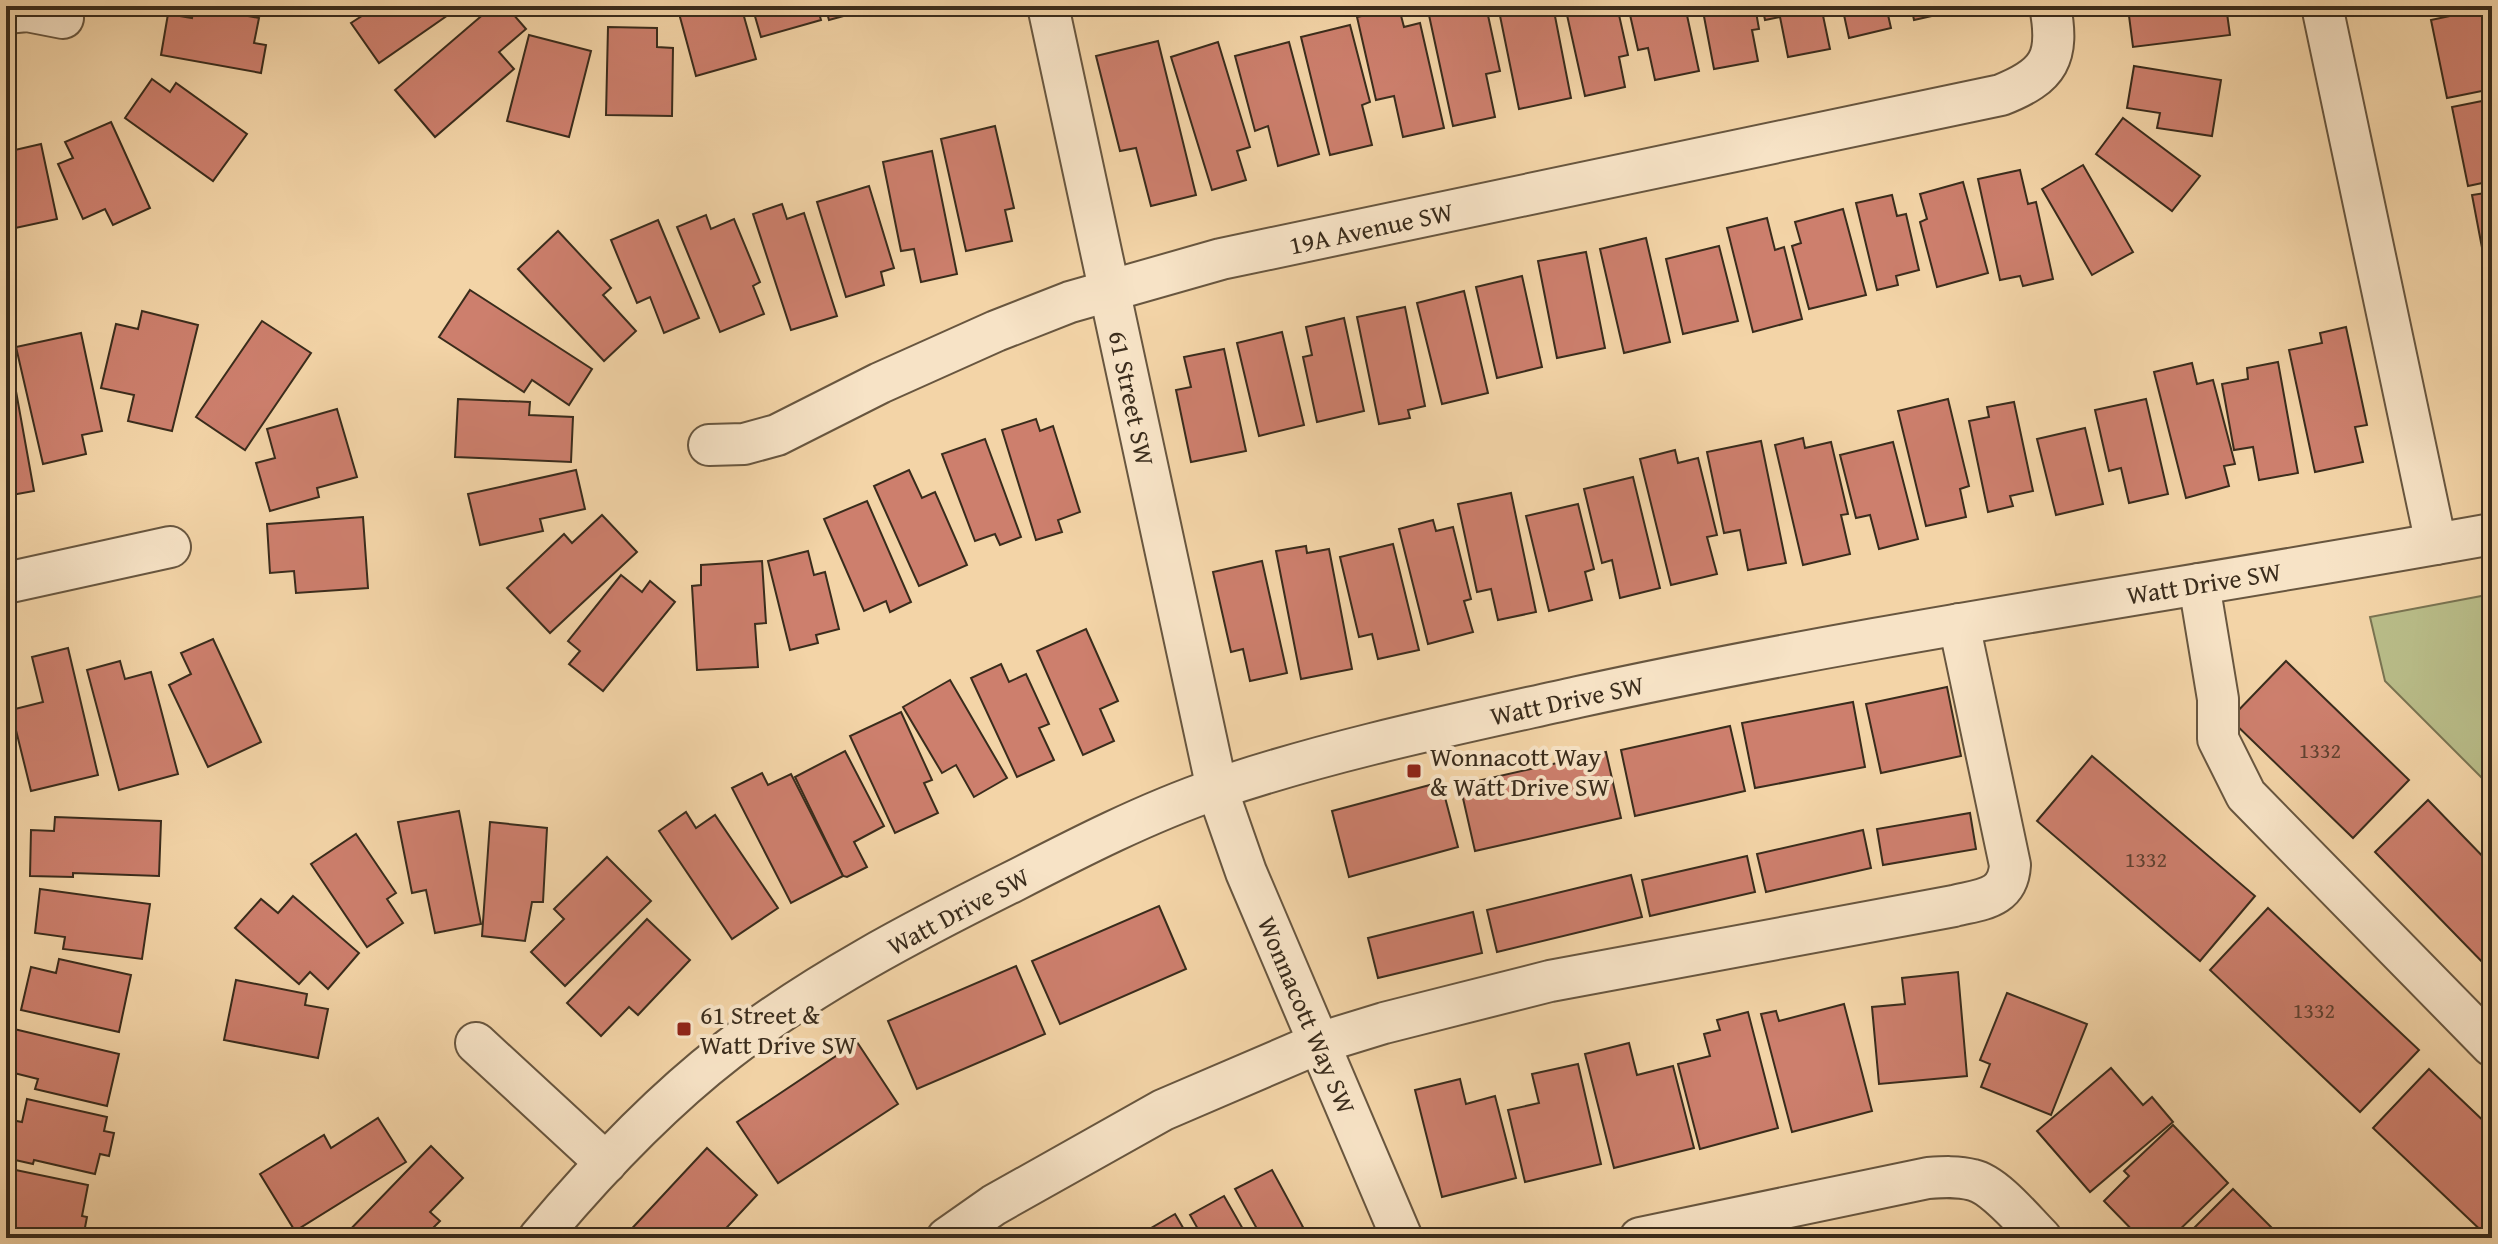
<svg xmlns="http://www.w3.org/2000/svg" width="2498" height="1244" viewBox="0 0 2498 1244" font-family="'Gentium Book Plus',serif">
	<rect width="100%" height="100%" fill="#f3d4a7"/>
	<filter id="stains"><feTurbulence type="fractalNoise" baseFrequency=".0025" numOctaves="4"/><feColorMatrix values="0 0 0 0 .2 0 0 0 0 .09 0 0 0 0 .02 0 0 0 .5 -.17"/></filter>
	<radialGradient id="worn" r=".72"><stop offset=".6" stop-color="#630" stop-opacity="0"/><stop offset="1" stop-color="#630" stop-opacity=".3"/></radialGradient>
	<!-- green -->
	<polygon fill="#b9bd89" stroke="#7a7452" stroke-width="2" points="2492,594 2492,788 2385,681 2370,617"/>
	<!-- building -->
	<g fill="#cd7f6d" stroke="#3a2c1c" stroke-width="2">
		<polygon points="194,6 259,18 254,43 266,45 261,73 161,55 168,14 192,18"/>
		<polygon points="364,6 461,6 379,63 351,23 368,12"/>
		<polygon points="493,6 506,6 526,29 499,52 514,69 435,137 395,90"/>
		<polygon points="677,6 741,6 756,59 696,76"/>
		<polygon points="752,6 817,6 821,20 761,37"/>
		<polygon points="825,6 880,6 829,20"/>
		<polygon points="1427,6 1486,6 1500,71 1486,74 1495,117 1453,126"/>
		<polygon points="1498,6 1553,6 1571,98 1519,109"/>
		<polygon points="1565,6 1617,6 1628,55 1619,57 1625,87 1585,96"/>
		<polygon points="1628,6 1685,6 1699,71 1655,80 1648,48 1638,50"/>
		<polygon points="1702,6 1755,6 1759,29 1752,30 1758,61 1714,69"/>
		<polygon points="1762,6 1821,6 1830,49 1788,57 1780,17 1765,20"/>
		<polygon points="1842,6 1886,6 1891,28 1849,38"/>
		<polygon points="1911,6 1953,6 1954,11 1914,20"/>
		<polygon points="2143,6 2226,6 2230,35 2133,47 2128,8"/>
		<polygon points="2492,7 2492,89 2447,98 2431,20"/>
		<polygon points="1399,8 1404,27 1420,23 1444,128 1403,137 1394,96 1376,100 1357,17"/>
		<polygon points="1350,25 1370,102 1362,105 1372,145 1330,155 1301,37"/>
		<polygon points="608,27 657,28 657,47 673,48 672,116 606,115"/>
		<polygon points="529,35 591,51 569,137 507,121"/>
		<polygon points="1158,41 1196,195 1151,206 1136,148 1120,151 1096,56"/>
		<polygon points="1218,42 1250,147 1237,151 1246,180 1212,190 1171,57"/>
		<polygon points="1289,42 1319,154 1278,166 1268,126 1255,131 1235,56"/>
		<polygon points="2134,66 2221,80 2212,136 2157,128 2160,113 2127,108"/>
		<polygon points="152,79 170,92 176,83 247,134 213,181 125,118"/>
		<polygon points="2492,99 2492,181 2468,186 2452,107"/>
		<polygon points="2123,118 2200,176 2172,211 2096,154"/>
		<polygon points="111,122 150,208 113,225 105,209 83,219 58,164 73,158 65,142"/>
		<polygon points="995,126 1014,208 1005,210 1012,241 966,251 941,139"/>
		<polygon points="41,144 57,219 6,230 6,152"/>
		<polygon points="932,151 957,274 921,282 914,249 901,251 883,162"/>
		<polygon points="2083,165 2133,252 2092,275 2042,189"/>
		<polygon points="2020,170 2028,204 2036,202 2053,279 2023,286 2020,276 2000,280 1978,179"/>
		<polygon points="1963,182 1988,273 1937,287 1920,222 1927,219 1920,194"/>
		<polygon points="869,186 894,268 881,272 884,285 846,297 817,202"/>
		<polygon points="2492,192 2492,273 2487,274 2472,195"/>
		<polygon points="1892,195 1897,216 1906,214 1919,270 1896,276 1898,285 1877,290 1856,203"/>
		<polygon points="782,204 787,219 804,213 837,316 791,330 753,214"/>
		<polygon points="1843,209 1866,295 1809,309 1792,246 1801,243 1795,222"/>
		<polygon points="706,215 711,229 734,219 760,282 753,286 764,314 720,332 677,227"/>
		<polygon points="1767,218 1775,250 1784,247 1802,319 1753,332 1727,228"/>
		<polygon points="658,220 699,318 664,333 650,297 637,303 611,240"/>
		<polygon points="558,231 611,288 603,295 636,331 604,361 518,269"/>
		<polygon points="1646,238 1670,342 1624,353 1600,249"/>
		<polygon points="1719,246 1738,321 1683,334 1666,259"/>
		<polygon points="1586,252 1605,348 1557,358 1538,261"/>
		<polygon points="1522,276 1542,367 1497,378 1476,287"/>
		<polygon points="470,290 592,369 569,405 532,380 524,392 439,337"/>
		<polygon points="1464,291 1488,393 1442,404 1417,303"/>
		<polygon points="1405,307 1425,406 1408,410 1410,418 1379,424 1357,317"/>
		<polygon points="142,311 198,325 172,431 128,421 134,395 101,388 116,324 138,329"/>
		<polygon points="1344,318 1364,411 1317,422 1303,357 1312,355 1306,327"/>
		<polygon points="262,321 311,353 245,450 196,417"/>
		<polygon points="2346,327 2367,425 2355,427 2363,462 2315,472 2289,350 2322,343 2320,333"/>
		<polygon points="1282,332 1304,425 1259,436 1237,343"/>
		<polygon points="81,333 102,431 82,435 86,454 43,464 16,347"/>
		<polygon points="1224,349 1246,451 1191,462 1176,390 1191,387 1184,357"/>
		<polygon points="6,358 10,358 34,491 6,496"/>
		<polygon points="2278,362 2298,473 2259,480 2253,447 2234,450 2222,384 2248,379 2247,368"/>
		<polygon points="2192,363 2197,384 2213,380 2235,464 2224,466 2229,486 2186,498 2154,372"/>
		<polygon points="458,399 530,402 529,415 573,417 571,462 455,457"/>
		<polygon points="1948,399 1969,486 1960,489 1966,517 1926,526 1898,411"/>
		<polygon points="2146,399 2168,494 2129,503 2121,468 2109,471 2095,410"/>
		<polygon points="2014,402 2033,491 2010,496 2013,506 1988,512 1969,421 1989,417 1987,407"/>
		<polygon points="337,409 357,477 317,488 319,497 270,511 256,463 275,458 267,429"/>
		<polygon points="1036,419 1040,431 1053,426 1080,512 1058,520 1062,532 1036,540 1002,430"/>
		<polygon points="2085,428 2103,504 2056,515 2037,439"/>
		<polygon points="1803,438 1805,448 1831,442 1848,514 1841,515 1850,554 1803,565 1775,445"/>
		<polygon points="985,439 1021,537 1000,545 995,534 975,541 942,454"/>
		<polygon points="1761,441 1786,563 1748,570 1740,530 1724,533 1707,452"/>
		<polygon points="1893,442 1918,539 1879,549 1870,515 1856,518 1840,455"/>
		<polygon points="1675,450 1678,463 1698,458 1717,535 1707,537 1717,574 1671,585 1640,459"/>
		<polygon points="576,470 585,509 540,519 543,531 480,545 468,494"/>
		<polygon points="909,470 922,498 935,492 967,565 919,586 874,486"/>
		<polygon points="1633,477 1660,588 1620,598 1612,560 1602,563 1584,489"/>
		<polygon points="1511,493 1536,612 1498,620 1491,589 1477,592 1458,504"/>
		<polygon points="867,501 911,602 890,612 886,601 864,611 824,519"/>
		<polygon points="1578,504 1594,569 1585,572 1592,600 1549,611 1526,516"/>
		<polygon points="602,515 637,552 550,633 507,588 564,534 572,543"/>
		<polygon points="363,517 368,588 296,593 294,571 270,573 267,524"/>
		<polygon points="1433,520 1436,531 1453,527 1471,599 1464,601 1473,632 1428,644 1399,529"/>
		<polygon points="1393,544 1419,650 1378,659 1372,634 1359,637 1340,557"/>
		<polygon points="1306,546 1307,553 1329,549 1352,669 1301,679 1276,551"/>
		<polygon points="808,551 814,575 825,572 839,629 816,635 818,643 790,650 768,561"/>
		<polygon points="762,561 766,623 755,624 758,667 697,670 692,586 701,585 701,565"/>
		<polygon points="1262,561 1287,673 1250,681 1243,649 1231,652 1213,572"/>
		<polygon points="621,575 642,592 650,581 675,602 603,691 569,664 580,651 568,641"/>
		<polygon points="1086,629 1118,701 1100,709 1114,741 1083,755 1037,651"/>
		<polygon points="213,639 261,742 208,767 169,685 191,674 181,653"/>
		<polygon points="68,648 98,775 31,791 11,710 43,702 32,657"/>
		<polygon points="120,661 125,679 151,672 178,774 119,790 87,670"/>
		<polygon points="2286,661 2409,780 2353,838 2230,719"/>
		<polygon points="1001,664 1009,682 1026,674 1049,724 1039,728 1054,760 1017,777 971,678"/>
		<polygon points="950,680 1007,778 974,797 956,765 942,773 903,707"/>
		<polygon points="1947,687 1961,756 1881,773 1866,704"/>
		<polygon points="1853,702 1865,767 1755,788 1742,723"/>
		<polygon points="901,712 932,780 924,783 938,813 895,833 850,736"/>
		<polygon points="1730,726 1745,791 1635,816 1621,750"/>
		<polygon points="845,751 884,826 854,842 867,867 847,877 843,876 795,777"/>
		<polygon points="1606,752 1621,818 1475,851 1460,785"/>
		<polygon points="2092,756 2255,896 2200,961 2037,821"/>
		<polygon points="762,773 768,785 791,774 843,876 791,903 732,788"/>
		<polygon points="1441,782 1458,847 1349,877 1332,811"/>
		<polygon points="2428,800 2492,866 2492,972 2375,852"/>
		<polygon points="459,811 481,924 435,933 426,890 412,893 398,822"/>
		<polygon points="686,812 696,828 715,815 778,908 732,939 659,831"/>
		<polygon points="1970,813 1976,849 1883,865 1877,829"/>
		<polygon points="55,817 161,821 159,876 73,873 73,877 30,876 31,830 54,831"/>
		<polygon points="490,822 547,828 543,902 532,902 525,941 482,936"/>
		<polygon points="1863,830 1871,868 1766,892 1757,854"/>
		<polygon points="356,834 396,893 387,899 403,923 367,947 311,864"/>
		<polygon points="1747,856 1755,892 1650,916 1642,880"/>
		<polygon points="607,857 651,901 565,986 531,952 564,919 554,909"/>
		<polygon points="1631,875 1642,917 1497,952 1487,910"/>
		<polygon points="40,889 150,904 142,959 63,949 65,937 35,933"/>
		<polygon points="293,896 359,953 328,989 310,972 299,984 235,928 261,899 278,913"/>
		<polygon points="1159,906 1186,969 1060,1024 1032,961"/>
		<polygon points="2268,908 2419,1050 2360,1112 2210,970"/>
		<polygon points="1473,912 1482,953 1378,978 1368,938"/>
		<polygon points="647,919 690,960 638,1015 629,1007 601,1036 567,1003"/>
		<polygon points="59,959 131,975 119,1032 21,1010 31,967 56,973"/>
		<polygon points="1016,966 1045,1034 917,1089 888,1021"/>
		<polygon points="1958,972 1967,1076 1879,1084 1872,1007 1905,1004 1902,978"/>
		<polygon points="236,980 307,994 305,1005 328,1009 318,1058 224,1040"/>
		<polygon points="2007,993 2087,1024 2051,1115 1981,1087 1990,1064 1980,1060"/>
		<polygon points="1844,1004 1872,1111 1792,1132 1761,1014 1776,1011 1779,1021"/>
		<polygon points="1748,1012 1778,1128 1700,1149 1678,1064 1710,1056 1704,1034 1720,1030 1717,1020"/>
		<polygon points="14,1029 119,1054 107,1106 35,1089 38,1079 6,1071"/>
		<polygon points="857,1042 898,1104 778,1183 737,1122"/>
		<polygon points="1629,1043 1637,1075 1673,1066 1694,1148 1614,1168 1585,1054"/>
		<polygon points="1578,1064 1601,1164 1525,1182 1508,1110 1539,1103 1532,1074"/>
		<polygon points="2111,1068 2143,1105 2152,1097 2173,1122 2090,1192 2037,1131"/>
		<polygon points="2429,1069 2492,1129 2492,1238 2489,1238 2373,1128"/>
		<polygon points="1460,1079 1466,1104 1495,1096 1516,1178 1442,1197 1415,1090"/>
		<polygon points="27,1099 107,1117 104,1131 114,1133 109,1156 100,1154 95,1174 34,1160 33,1164 6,1158 6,1119 22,1122"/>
		<polygon points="378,1118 406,1162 295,1231 260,1174 324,1135 331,1148"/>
		<polygon points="2173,1125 2228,1183 2171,1238 2140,1238 2104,1201 2129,1176 2124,1171"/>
		<polygon points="431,1146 463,1178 430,1212 440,1221 423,1238 342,1238"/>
		<polygon points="707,1148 757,1195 717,1238 623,1238"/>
		<polygon points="6,1168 88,1185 82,1216 87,1217 83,1238 41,1238 6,1231"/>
		<polygon points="1272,1170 1303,1227 1283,1238 1262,1238 1235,1189"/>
		<polygon points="2233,1189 2282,1238 2190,1238 2187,1235"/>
		<polygon points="1224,1196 1248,1238 1203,1238 1190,1215"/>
		<polygon points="1175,1214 1189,1238 1143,1238 1141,1234"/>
	</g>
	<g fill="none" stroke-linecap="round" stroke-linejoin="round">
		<defs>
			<g id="minor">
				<polyline points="1048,6 1217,789 1246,872 1402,1238"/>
				<polyline points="2322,6 2436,544"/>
				<polyline points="6,13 27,11 63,18"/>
				<path d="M709 445 744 444 777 435 880 383 996 331 1070 302 1221 259 2001 95C2049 76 2060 58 2050 6"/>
				<polyline points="6,583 170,547"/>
				<polyline points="2199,584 2218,699 2218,739 2246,795 2492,1046"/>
				<polyline points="476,1043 606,1163"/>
				<path d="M539 1238C596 1170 658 1104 728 1050 814 983 914 931 1012 882 1078 848 1146 813 1216 789 1334 749 1457 724 1578 697 1881 631 2187 589 2492 534"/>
				<path d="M947 1238 994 1205 1163 1110 1319 1043 1384 1023 1550 981 1954 906C1982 899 2008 899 2010 865L1959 624"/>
				<path d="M1640 1238 1928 1178C1943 1177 1958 1176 1973 1180 1995 1185 2024 1221 2041 1238"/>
			</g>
		</defs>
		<!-- minor casing -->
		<use href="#minor" stroke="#68563f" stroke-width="44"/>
		<!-- path -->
		<polyline stroke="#3a2c1c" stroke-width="5" stroke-dasharray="2 4" stroke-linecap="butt" points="99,10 121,6"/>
		<!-- minor -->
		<use href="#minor" stroke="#f7e3c6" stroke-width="40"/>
	</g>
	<!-- markers -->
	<g fill="#8f2418" stroke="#f7e3c6" stroke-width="3">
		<rect x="1406" y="763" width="16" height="16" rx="4"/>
		<rect x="676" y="1021" width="16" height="16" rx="4"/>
	</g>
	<g text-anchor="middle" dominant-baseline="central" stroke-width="8" stroke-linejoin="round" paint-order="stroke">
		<!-- number labels -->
		<g font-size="22" fill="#5f4130">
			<text x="2320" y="750">1332</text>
			<text x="2146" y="859">1332</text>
			<text x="2314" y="1010">1332</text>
		</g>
		<!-- street labels -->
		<g font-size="26" fill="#3a2c1c" stroke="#f7e3c6">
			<text transform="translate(1371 228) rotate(-12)">19A Avenue SW</text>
			<text transform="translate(1132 398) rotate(78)">61 Street SW</text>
			<text transform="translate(2204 583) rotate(-9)">Watt Drive SW</text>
			<text transform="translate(1567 700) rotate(-12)">Watt Drive SW</text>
			<text transform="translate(958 911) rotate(-28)">Watt Drive SW</text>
			<text transform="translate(1307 1015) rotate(67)">Wonnacott Way SW</text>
		</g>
		<!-- poi labels -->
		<g font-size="26" fill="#3a2c1c" stroke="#f7e3c6" text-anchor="start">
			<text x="1430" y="756">Wonnacott Way<tspan x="1430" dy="30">&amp; Watt Drive SW</tspan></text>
			<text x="700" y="1014">61 Street &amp;<tspan x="700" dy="30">Watt Drive SW</tspan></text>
		</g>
	</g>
	<!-- margin -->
	<rect width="2498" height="1244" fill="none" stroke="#f3d4a7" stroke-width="32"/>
	<rect x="8" y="8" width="2482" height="1228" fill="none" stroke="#3a2c1c" stroke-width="4"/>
	<rect x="16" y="16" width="2466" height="1212" fill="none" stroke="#3a2c1c" stroke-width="2"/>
	<rect width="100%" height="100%" filter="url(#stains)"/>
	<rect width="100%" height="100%" fill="url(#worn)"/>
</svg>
